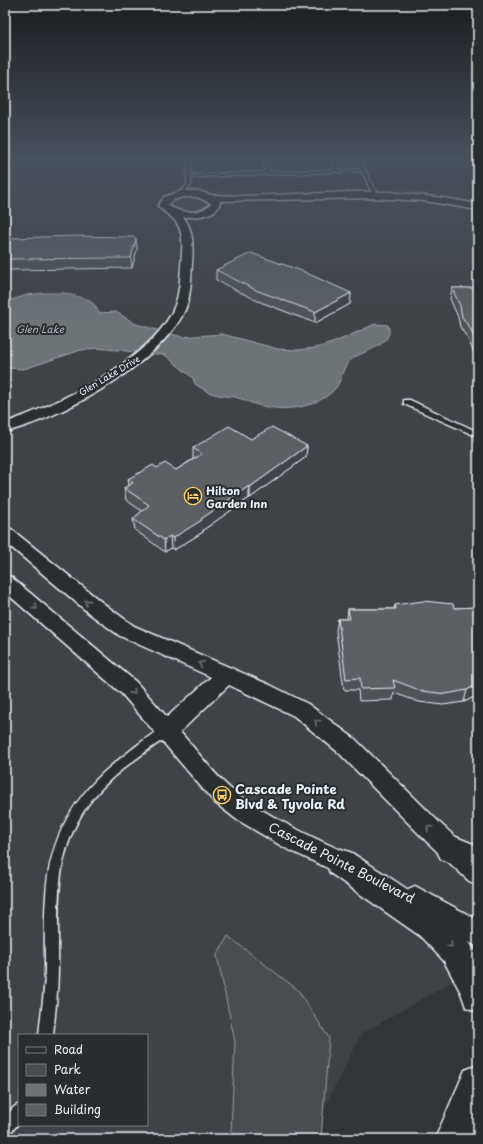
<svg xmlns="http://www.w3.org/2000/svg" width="483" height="1144" viewBox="0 0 483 1144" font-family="'Playpen Sans',sans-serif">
	<rect width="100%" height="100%" fill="#323536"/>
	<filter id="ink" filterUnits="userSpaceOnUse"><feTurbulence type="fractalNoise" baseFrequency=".025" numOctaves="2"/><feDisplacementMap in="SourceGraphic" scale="8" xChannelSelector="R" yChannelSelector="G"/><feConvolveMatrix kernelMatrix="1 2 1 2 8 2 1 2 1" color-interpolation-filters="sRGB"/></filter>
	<g filter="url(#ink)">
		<!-- built -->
		<path fill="#3f4244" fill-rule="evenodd" d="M11 177 25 185H166L257 194 400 187 478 199V953L475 962 457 979 361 1034 309 1139H5V179ZM19 1035H147V1125H19Z"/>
		<!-- green -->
		<g fill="#494d4f" stroke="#989fa4">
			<path d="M190 196 208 199 212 204C204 214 177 215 170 204L173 199Z"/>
			<polygon points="228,936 298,990 329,1038 321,1139 228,1139 231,1131 235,1042 217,955"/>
		</g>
		<!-- water -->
		<path fill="#6e7376" stroke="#9fa5aa" d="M44 293H64L90 300 89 301 94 304 99 313 116 312 136 324 182 337 222 334 278 349 297 350 316 348 335 342 375 324 388 325C395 344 367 350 355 357 340 365 344 381 333 391 314 409 282 412 258 405 250 403 243 399 235 397 227 396 218 396 211 393 205 391 200 387 195 384L193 378 165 355 97 348 81 350 24 369 5 368V302L27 295Z"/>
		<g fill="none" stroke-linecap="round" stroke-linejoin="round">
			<defs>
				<g id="service">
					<polygon points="71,161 77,161 73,163"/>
					<polygon points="187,161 191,161 191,175 265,172 263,161 267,161 269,172 335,170 332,161 336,161 340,170 360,169 357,161 361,161 377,195 375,196 373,195 362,171 191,177 191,185 181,195 179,194 187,185"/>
					<polygon points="404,400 410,400 478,432 478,437 404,404"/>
					<polygon points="15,539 19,542 18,544 5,551 5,544"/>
					<path d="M166 727 170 729 171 732 170 735C141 755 107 777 87 806 52 857 59 910 58 968 58 991 55 1013 53 1035H39C41 1013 45 991 45 969 45 945 44 920 46 896 49 837 75 793 121 758 134 748 151 733 166 727Z"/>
					<polygon points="19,1104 19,1123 10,1133 5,1136 5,1117 14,1107"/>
				</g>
				<g id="minor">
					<path d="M181 191H198L211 195 242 196 354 192H389L443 198 478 204V210L425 201 371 198 220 201C219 217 194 217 183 217 194 229 193 248 192 263 191 280 191 301 182 316 154 366 60 419 5 432V423C57 404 142 365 170 316 179 301 180 282 181 266 182 252 185 234 176 222 171 215 163 212 158 206L164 197ZM182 197H197L211 203C202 215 179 214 168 205L171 201Z"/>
					<path d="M5 527 11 529 104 604 134 626 270 685 308 704 355 739 443 826 478 857V885L469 881 427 842 339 753 294 716 229 685 180 732C195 748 215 776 231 789 270 819 316 839 360 859L363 867 360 875 351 879 285 848 236 819 214 802 122 694 5 592V575L11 577 136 682 167 717 211 677 120 636 90 614 5 542Z"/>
					<polygon points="415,886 478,920 478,947 406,908 402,899 406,890"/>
				</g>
				<g id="secondary">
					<polygon points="451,835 478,846 478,874 441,859 436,849 441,839"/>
					<path d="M341 849 352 853C380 872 473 926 478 960 481 976 478 995 478 1012L466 1007 461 993 444 961 420 936 330 873 326 863 330 853Z"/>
					<polygon points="478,1065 478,1126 473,1139 435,1139 465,1070"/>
				</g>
			</defs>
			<!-- service casing -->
			<use href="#service" stroke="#e8f1f8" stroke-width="3"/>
			<!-- minor casing -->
			<use href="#minor" stroke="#e8f1f8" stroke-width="3"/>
			<!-- secondary casing -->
			<use href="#secondary" stroke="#e8f1f8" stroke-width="3"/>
			<!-- service -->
			<use href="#service" fill="#2a2d2e" fill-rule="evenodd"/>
			<!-- minor -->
			<use href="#minor" fill="#2a2d2e" fill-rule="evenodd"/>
			<!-- secondary -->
			<use href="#secondary" fill="#2a2d2e" fill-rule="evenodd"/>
		</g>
		<!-- wall -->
		<g fill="#4f5355" stroke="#e8f1f8">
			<polygon points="478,164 474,173 473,171 474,167"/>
			<polygon points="136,239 137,249 132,268 10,270 5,269 5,252"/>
			<polygon points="216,270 351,293 350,304 315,323 258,301 216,280"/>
			<polygon points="452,288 478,288 478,362 468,339 460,327 458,317 450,299"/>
			<polygon points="251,439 307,446 306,457 250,498 249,498 203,530 203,532 174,550 171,548 165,552 135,530 133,519 142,511 126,500 124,488 129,485 128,479 157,468 176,470 193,459 193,448"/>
			<polygon points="395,605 454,608 478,607 478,693 472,698 464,702 443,705 419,702 394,693 393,700 359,701 358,690 344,690 336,631 338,619 347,619 348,609 394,609"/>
		</g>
		<!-- shaded-wall -->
		<g fill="#404345" stroke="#e8f1f8">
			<polygon points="478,168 478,172 474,173 475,169"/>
			<polygon points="136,239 137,249 132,268 131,258"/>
			<polygon points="351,293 350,304 315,323 315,312"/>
			<polygon points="307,446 306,457 250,498 250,487"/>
			<polygon points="249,486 249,498 203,530 203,532 174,550 173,538"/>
			<polygon points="170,536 171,548 165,552 164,540"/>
			<polygon points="478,684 478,693 472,698 464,702 467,690"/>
		</g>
		<!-- building -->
		<g fill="#5c6063" stroke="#e8f1f8">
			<polygon points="478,164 478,168 475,169 474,167"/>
			<polygon points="74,236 129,237 135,237 136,239 131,258 5,259 5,252 12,238"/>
			<polygon points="251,253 302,271 351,293 315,312 258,291 216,270"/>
			<polygon points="452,288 478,288 478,346 470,328 462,317 460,306"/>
			<polygon points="229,426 251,439 272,427 307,446 250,487 249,486 201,519 202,520 173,538 170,536 164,540 133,519 149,505 124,488 133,483 128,479 153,465 157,468 165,463 176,470 202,454 193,448"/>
			<polygon points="423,601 453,604 454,608 478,607 478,684 467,690 446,694 422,691 393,680 395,688 361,689 360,678 346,679 338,619 350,619 348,609 396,609 395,605"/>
		</g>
		<!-- one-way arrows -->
		<defs><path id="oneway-chevron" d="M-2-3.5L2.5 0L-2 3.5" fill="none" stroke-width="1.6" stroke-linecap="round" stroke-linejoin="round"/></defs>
		<g stroke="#6c7275">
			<use href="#oneway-chevron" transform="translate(87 602) rotate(-140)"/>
			<use href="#oneway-chevron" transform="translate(35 607) rotate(40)"/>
			<use href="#oneway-chevron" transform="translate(201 664) rotate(-156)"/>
			<use href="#oneway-chevron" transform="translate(133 692) rotate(49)"/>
			<use href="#oneway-chevron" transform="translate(317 722) rotate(-142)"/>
			<use href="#oneway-chevron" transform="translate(429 828) rotate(-134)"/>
			<use href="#oneway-chevron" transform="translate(450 945) rotate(47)"/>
		</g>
	</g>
	<!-- sky -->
	<linearGradient id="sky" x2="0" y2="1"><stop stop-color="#1c1d1e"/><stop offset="0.5" stop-color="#49515d"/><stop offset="1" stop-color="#49515d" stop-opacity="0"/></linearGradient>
	<rect width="483" height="321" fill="url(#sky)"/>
	<!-- icons -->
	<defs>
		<symbol id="hotel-ring" viewBox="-11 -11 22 22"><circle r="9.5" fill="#2a2d2e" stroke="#ffd166" stroke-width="1.5"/><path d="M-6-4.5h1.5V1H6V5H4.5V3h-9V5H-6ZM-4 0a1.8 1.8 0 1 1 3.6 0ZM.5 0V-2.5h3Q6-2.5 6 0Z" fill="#ffd166"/></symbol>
		<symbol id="bus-ring" viewBox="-11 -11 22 22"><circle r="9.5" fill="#2a2d2e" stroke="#ffd166" stroke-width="1.5"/><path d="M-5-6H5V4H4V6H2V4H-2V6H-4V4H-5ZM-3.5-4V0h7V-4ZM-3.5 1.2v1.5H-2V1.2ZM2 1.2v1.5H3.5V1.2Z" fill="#ffd166"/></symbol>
	</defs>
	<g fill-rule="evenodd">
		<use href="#hotel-ring" x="183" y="486" width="20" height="20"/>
		<use href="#bus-ring" x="212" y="785" width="20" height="20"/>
	</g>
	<g text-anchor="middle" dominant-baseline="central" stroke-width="4" stroke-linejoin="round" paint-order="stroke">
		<!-- far-street labels -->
		<g font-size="9" fill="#e8f1f8" stroke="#2a2d2e">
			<text transform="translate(109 375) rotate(-31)">Glen Lake Drive</text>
		</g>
		<!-- far-water labels -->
		<g font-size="10" font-style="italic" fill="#b1b8be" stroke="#2a2d2e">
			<text x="40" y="328">Glen Lake</text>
		</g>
		<!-- poi labels -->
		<g font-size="11" font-weight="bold" fill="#e8f1f8" stroke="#2a2d2e" text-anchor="start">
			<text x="206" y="490">Hilton<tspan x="206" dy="13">Garden Inn</tspan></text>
		</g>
		<!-- near-poi labels -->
		<g font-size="13" font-weight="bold" fill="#e8f1f8" stroke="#2a2d2e" text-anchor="start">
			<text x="235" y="788">Cascade Pointe<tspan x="235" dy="15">Blvd &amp; Tyvola Rd</tspan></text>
		</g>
		<!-- near-street labels -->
		<g font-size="13" fill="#e8f1f8" stroke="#2a2d2e">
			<text transform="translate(342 862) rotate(27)">Cascade Pointe Boulevard</text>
		</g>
	</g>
	<!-- margin -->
	<rect width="483" height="1144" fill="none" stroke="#2a2d2e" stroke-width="20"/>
	<rect x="10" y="10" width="463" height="1124" fill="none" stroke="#e8f1f8" stroke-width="1.5" filter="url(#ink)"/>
	<!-- legend -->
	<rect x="18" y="1034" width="130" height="92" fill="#2a2d2e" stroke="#767b7f"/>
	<rect x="26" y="1047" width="20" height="6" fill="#2a2d2e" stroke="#767b7f"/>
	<text x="54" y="1054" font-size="12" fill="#e8f1f8">Road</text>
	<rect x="26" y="1064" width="20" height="12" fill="#494d4f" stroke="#767b7f"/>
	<text x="54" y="1074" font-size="12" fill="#e8f1f8">Park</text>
	<rect x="26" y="1084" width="20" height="12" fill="#6e7376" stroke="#767b7f"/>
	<text x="54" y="1094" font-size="12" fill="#e8f1f8">Water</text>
	<rect x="26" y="1104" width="20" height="12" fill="#5c6063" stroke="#767b7f"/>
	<text x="54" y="1114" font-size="12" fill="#e8f1f8">Building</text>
</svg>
